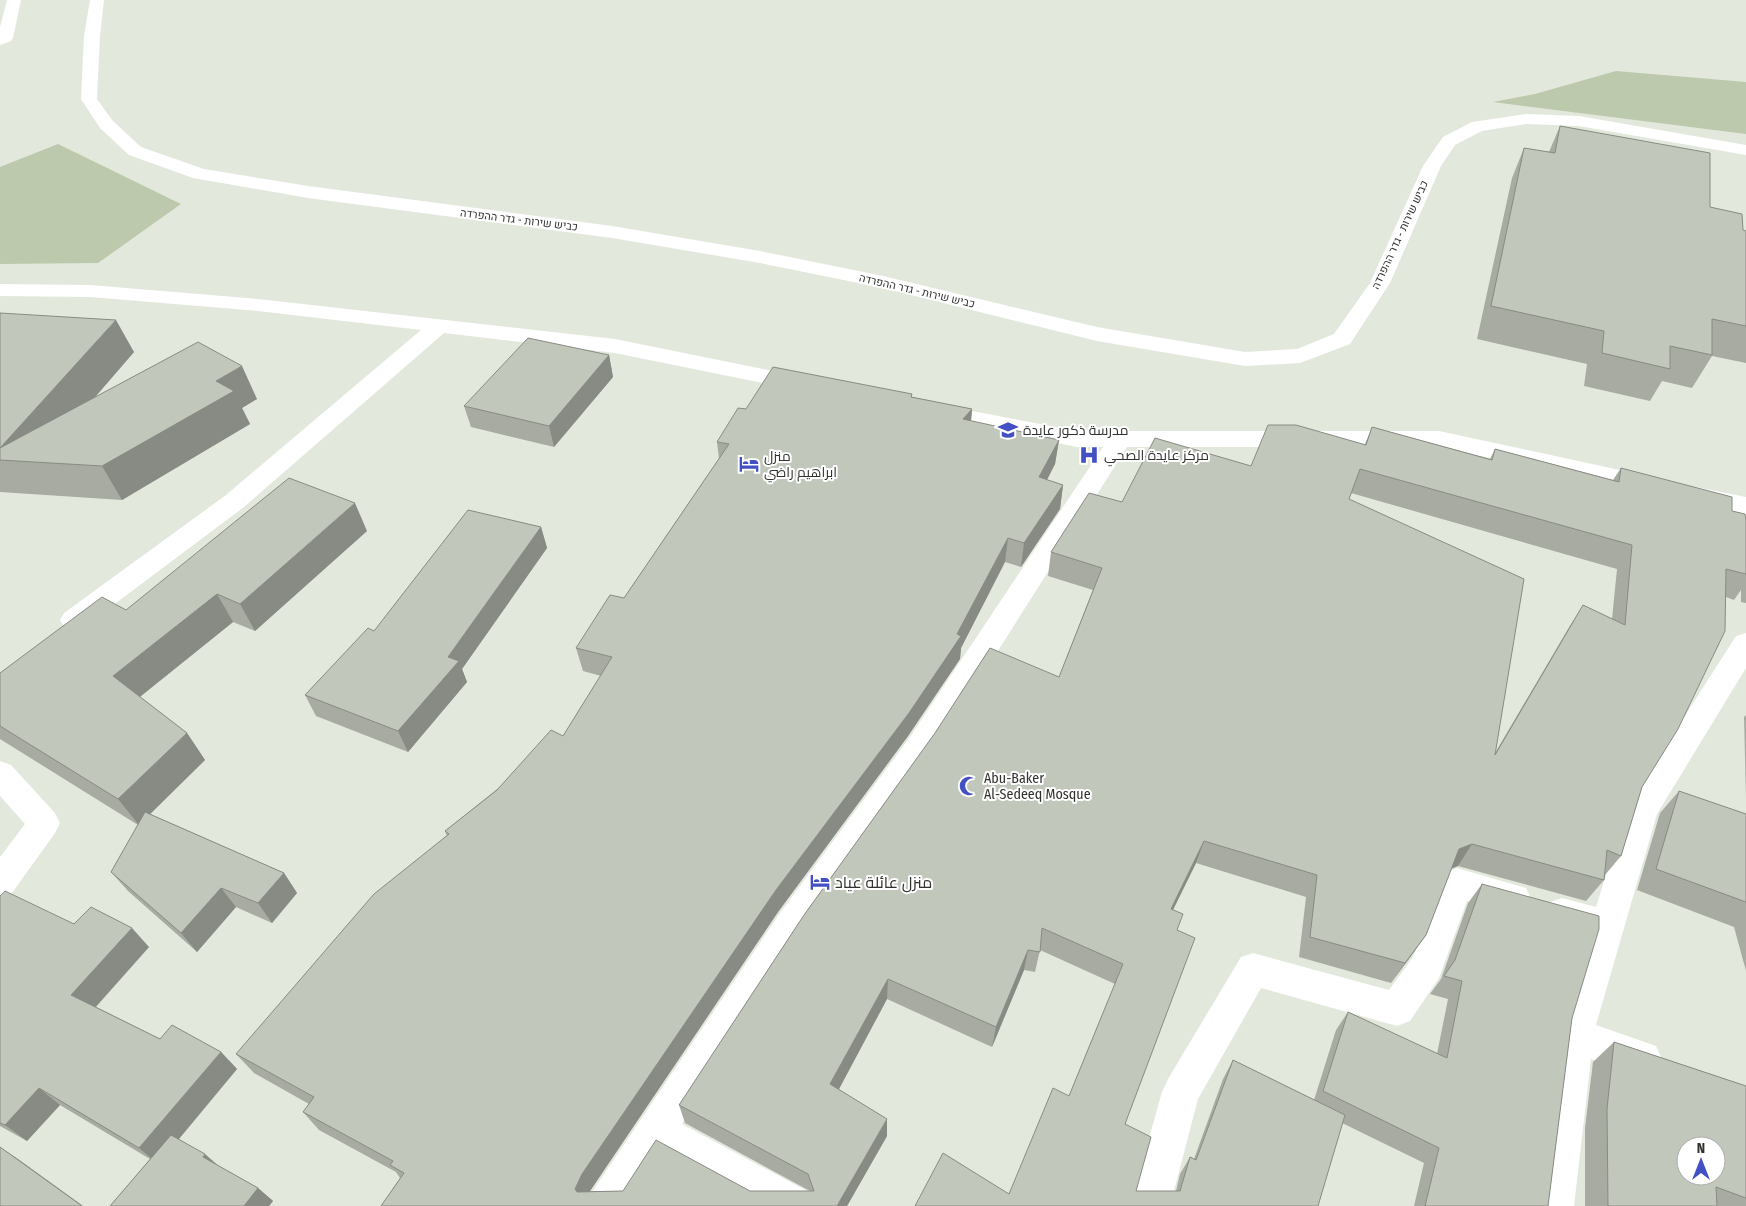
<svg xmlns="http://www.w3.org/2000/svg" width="1746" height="1206" viewBox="0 0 1746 1206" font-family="'Fira Sans Condensed',Cairo,Heebo,sans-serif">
	<rect width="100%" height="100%" fill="#e3e8dd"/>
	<!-- green -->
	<g fill="#bcc9ac">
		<polygon points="1616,71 1746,82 1746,134 1493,102 1535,94"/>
		<polygon points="58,144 181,204 98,263 0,264 0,167"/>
	</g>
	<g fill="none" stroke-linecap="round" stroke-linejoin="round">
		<!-- minor -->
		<g fill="#fff" fill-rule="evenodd">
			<polygon points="7,0 21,0 13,38 11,41 0,45 0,27"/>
			<polygon points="90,0 104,0 100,36 97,99 112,120 141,147 204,169 308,186 612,226 760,251 883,276 1097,327 1245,352 1297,349 1334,334 1370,283 1423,166 1443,137 1472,122 1526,114 1579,116 1746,145 1746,155 1579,126 1526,124 1482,131 1455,145 1441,166 1390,283 1350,344 1300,363 1245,366 1097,341 883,288 760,263 612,238 308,198 193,178 129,155 100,128 81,99 84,36"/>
			<polygon points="0,284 90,285 258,299 615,339 802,377 810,379 813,384 810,389 802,391 615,353 444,333 244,507 84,627 74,630 64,627 60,620 64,613 226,495 421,330 258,311 90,297 0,296"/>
			<polygon points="935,404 1077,431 1439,431 1652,477 1661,479 1665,485 1661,491 1652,493 1439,447 1127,447 932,755 804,935 682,1124 809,1192 815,1206 755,1206 662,1155 629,1206 586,1206 592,1192 780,913 910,737 1103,447 1077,447 927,416 923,411 927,406"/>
			<polygon points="1696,487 1746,497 1746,515 1687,501 1683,495 1687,489"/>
			<polygon points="1746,633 1746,668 1657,814 1596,1025 1656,1046 1662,1059 1656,1072 1643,1077 1591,1059 1574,1206 1534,1206 1557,1036 1588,935 1550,924 1545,913 1550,902 1562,898 1596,907 1626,810 1631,800 1736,636"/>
			<polygon points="0,761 11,765 55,813 60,823 55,833 12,893 0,898 0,857 25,824 0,796"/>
			<polygon points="1457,868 1526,888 1531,899 1526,910 1514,914 1467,901 1439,978 1410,1021 1397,1026 1261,988 1198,1099 1170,1206 1130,1206 1162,1092 1168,1079 1241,957 1253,953 1389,990 1413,957 1445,873"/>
		</g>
	</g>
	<!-- wall -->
	<g fill="#a7aba1" fill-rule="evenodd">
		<polygon points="1560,126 1710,207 1743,230 1746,231 1746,363 1712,356 1692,388 1662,381 1650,401 1584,386 1587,364 1477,339 1512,178 1524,148 1549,152"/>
		<polygon points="0,313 134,352 95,397 257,399 242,408 250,424 122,500 0,492"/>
		<polygon points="609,355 613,377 554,447 471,427 464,406"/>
		<path d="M912 394V397L972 409 971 421 1059 440 1055 464 1047 480 1063 485 1060 509 1021 567 1005 562 961 648 960 659 908 736 778 912 590 1191H810L685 1123 679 1105 1059 677 1093 590 1048 576 1051 552 1122 502 1251 466 1365 444 1372 427 1490 459 1495 449 1613 480 1621 468 1732 511 1746 520V603L1741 602V590L1734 600 1726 597 1642 787 1621 856 1605 875 1604 880 1586 901 1458 866 1451 869 1426 935 1391 983 1299 957 1306 897 1196 863 1173 910 1177 930 1125 1124 1136 1191H1176L1180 1174 1190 1157 1194 1159 1223 1079 1233 1060 1314 1100 1336 1030 1348 1012 1437 1054 1448 999 1430 994 1441 979 1468 903 1482 884 1572 1018 1548 1206H1414L1424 1163 1342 1123 1318 1206 1009 1194 1069 1096 1115 984 1040 950 1035 972 1024 970 992 1047 887 999 839 1089 887 1136 847 1206H381L400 1178 396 1172 319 1130 303 1112 309 1104 254 1073 236 1054 447 836 445 831 563 736 601 676 583 671 576 648 624 598 719 459 717 442 746 409ZM1351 493 1617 569 1612 619 1583 605 1568 629 1495 753 1349 499Z"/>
		<polygon points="541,527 547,548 462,669 467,682 408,752 316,716 305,695 374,631"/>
		<polygon points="367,531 255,631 233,622 140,697 187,733 205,760 150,814 284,873 297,893 272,923 236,907 197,952 128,891 111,872 138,825 0,739 0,673 126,610"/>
		<polygon points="1746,715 1746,799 1744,717"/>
		<polygon points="1679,791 1746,814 1746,971 1734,927 1637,890 1660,813"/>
		<polygon points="0,896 74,924 149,947 96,1007 160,1039 221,1052 237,1069 179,1139 217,1165 258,1188 273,1201 269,1206 110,1206 150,1159 60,1105 27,1141 0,1126"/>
		<polygon points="1614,1042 1746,1086 1746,1206 1585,1206 1585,1128 1593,1062"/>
	</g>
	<!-- shaded-wall -->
	<g fill="#888b83">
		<polygon points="116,320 134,352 39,462 0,448"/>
		<polygon points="609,355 613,377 554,447 549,426"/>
		<polygon points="242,366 257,399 242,408 250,424 122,500 102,466 216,381"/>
		<polygon points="972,409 970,433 963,419"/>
		<polygon points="1059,440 1055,464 1036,501 1039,477"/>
		<polygon points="1063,485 1060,509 1021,567 1024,543"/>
		<polygon points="355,503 367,531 255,631 240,604"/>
		<polygon points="541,527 547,548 462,669 467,682 408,752 398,731 448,657"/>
		<polygon points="1008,538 1005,562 961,648 960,659 908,736 778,912 590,1191 584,1205 575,1189 582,1174 776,890 957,634"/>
		<polygon points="217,594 233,622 132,703 113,676"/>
		<polygon points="187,733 205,760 139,825 118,799"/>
		<polygon points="1204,841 1196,863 1163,930 1171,909"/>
		<polygon points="1472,844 1458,866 1444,871 1459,849"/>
		<polygon points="284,873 297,893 272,923 258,903"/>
		<polygon points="221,888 236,907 197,952 181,933"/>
		<polygon points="132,928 149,947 90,1013 71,995"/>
		<polygon points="1426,935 1411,956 1391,983 1405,963"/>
		<polygon points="1028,950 1024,970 992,1047 996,1027"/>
		<polygon points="888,979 887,999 832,1102 830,1084"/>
		<polygon points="221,1052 237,1069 158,1164 139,1148"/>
		<polygon points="39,1088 60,1105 27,1141 5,1125"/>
		<polygon points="887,1119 887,1136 847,1206 837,1206"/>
		<polygon points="0,1147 18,1159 83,1206 82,1206"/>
		<polygon points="205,1154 221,1168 203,1157"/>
		<polygon points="258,1188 273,1201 269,1206 244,1206"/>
	</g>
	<!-- building -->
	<g fill="#c2c7bb" stroke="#888b83" fill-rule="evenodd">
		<polygon points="1560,126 1710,153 1710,207 1742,214 1743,230 1746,231 1746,326 1712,319 1712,355 1670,346 1670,369 1602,353 1604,331 1491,306 1524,148 1555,153"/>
		<polygon points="0,313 116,320 0,448"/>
		<polygon points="528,338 609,355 549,426 464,406"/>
		<polygon points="198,342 242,366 216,381 234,391 102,466 0,460 0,448"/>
		<path d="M773 367 912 394 911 397 972 409 963 419 1059 440 1039 477 1063 485 1024 543 1008 538 957 634 961 636 909 713 776 890 582 1174 575 1189 577 1192 623 1191 656 1140 750 1191H814L808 1174 679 1105 804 915 935 733 990 648 1059 677 1102 568 1051 552 1089 493 1122 502 1155 438 1251 466 1268 425H1296L1366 445 1372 427 1492 460 1495 449 1619 482 1621 468 1732 497V511L1745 514 1746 520V574L1726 569 1725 631 1678 729 1642 787 1621 856 1607 850 1604 880 1472 844 1459 849 1426 935 1405 963 1310 937 1317 875 1204 841 1171 909 1183 914 1177 930 1195 938 1125 1124 1151 1137 1136 1191H1180L1190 1157 1196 1160 1233 1060 1345 1115 1318 1206H915L943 1153 1009 1194 1053 1088 1069 1096 1123 964 1042 928 1040 952 1028 950 996 1027 888 979 830 1084 887 1119 837 1206H381L404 1173 390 1165 393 1161 303 1112 314 1097 236 1054 374 894 449 834 445 831 497 790 551 730 563 736 612 657 576 648 610 595 624 598 729 444 717 442 738 408 746 409ZM1360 469 1632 545 1625 625 1583 605 1495 755 1524 579 1349 499Z"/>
		<polygon points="289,478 355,503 240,604 217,594 113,676 187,733 118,799 0,726 0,673 102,597 126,610"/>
		<polygon points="468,510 541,527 448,657 459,661 398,731 305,695 368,628 374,631"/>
		<polygon points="1679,791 1746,814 1746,902 1656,869"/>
		<polygon points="145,812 284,873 258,903 221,888 181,933 111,872"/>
		<polygon points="1482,884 1599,916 1599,929 1572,1018 1548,1206 1425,1206 1439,1148 1323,1091 1348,1012 1447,1058 1462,981 1444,976 1455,960"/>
		<polygon points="5,891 74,924 91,907 132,928 71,995 160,1039 172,1025 221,1052 139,1148 39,1088 5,1125 0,1123 0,896"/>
		<path d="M1614 1042 1746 1086V1198L1716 1187 1717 1206H1608L1607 1109ZM1686 1146H1716V1176H1686Z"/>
		<polygon points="171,1135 205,1154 203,1157 258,1188 244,1206 110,1206"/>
		<polygon points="0,1147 82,1206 0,1206"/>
	</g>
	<!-- icons -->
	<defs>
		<symbol id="school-bare" viewBox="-9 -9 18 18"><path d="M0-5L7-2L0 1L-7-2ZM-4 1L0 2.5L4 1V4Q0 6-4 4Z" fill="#4250c4" stroke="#fff" stroke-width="2.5" paint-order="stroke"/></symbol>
		<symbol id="hospital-bare" viewBox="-9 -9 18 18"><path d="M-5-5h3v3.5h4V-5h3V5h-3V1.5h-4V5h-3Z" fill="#4250c4" stroke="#fff" stroke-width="2.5" paint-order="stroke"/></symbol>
		<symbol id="hotel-bare" viewBox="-9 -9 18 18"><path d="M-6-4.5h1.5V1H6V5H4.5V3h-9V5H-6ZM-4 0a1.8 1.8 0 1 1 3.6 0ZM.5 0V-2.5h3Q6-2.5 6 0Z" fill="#4250c4" stroke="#fff" stroke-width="2.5" paint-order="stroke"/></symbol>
		<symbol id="mosque-bare" viewBox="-9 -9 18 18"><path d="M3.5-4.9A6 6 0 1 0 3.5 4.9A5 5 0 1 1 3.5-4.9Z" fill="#4250c4" stroke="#fff" stroke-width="2.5" paint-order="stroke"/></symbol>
	</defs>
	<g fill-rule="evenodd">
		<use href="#school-bare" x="994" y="416" width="28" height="28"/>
		<use href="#hospital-bare" x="1075" y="441" width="28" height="28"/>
		<use href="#hotel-bare" x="735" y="450" width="28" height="28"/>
		<use href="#mosque-bare" x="955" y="772" width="28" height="28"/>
		<use href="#hotel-bare" x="806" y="868" width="28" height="28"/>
	</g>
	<g text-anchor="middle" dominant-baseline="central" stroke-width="4" stroke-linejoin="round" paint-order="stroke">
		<!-- far-street labels -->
		<g font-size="11" fill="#30322e" stroke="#fff">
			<text transform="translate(519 220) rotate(7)">כביש שירות - גדר ההפרדה</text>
			<text transform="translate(1400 235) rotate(-65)">כביש שירות - גדר ההפרדה</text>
			<text transform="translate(917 291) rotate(13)">כביש שירות - גדר ההפרדה</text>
		</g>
		<!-- poi labels -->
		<g font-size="14" fill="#30322e" stroke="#fff" text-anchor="start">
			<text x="1023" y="430">مدرسة ذكور عايدة</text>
			<text x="1104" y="455">مركز عايدة الصحي</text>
			<text x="764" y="456">منزل<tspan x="764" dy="16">ابراهيم راضي</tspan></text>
			<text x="984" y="778">Abu-Baker<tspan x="984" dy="16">Al-Sedeeq Mosque</tspan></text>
		</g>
		<!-- near-poi labels -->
		<g font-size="16" fill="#30322e" stroke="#fff" text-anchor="start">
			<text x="835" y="882">منزل عائلة عياد</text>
		</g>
	</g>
	<!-- north arrow -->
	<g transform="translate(1701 1161)"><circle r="24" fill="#ffffff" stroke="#acadab"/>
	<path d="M0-4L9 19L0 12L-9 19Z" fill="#4250c4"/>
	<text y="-8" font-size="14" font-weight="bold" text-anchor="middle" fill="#30322e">N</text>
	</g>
</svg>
